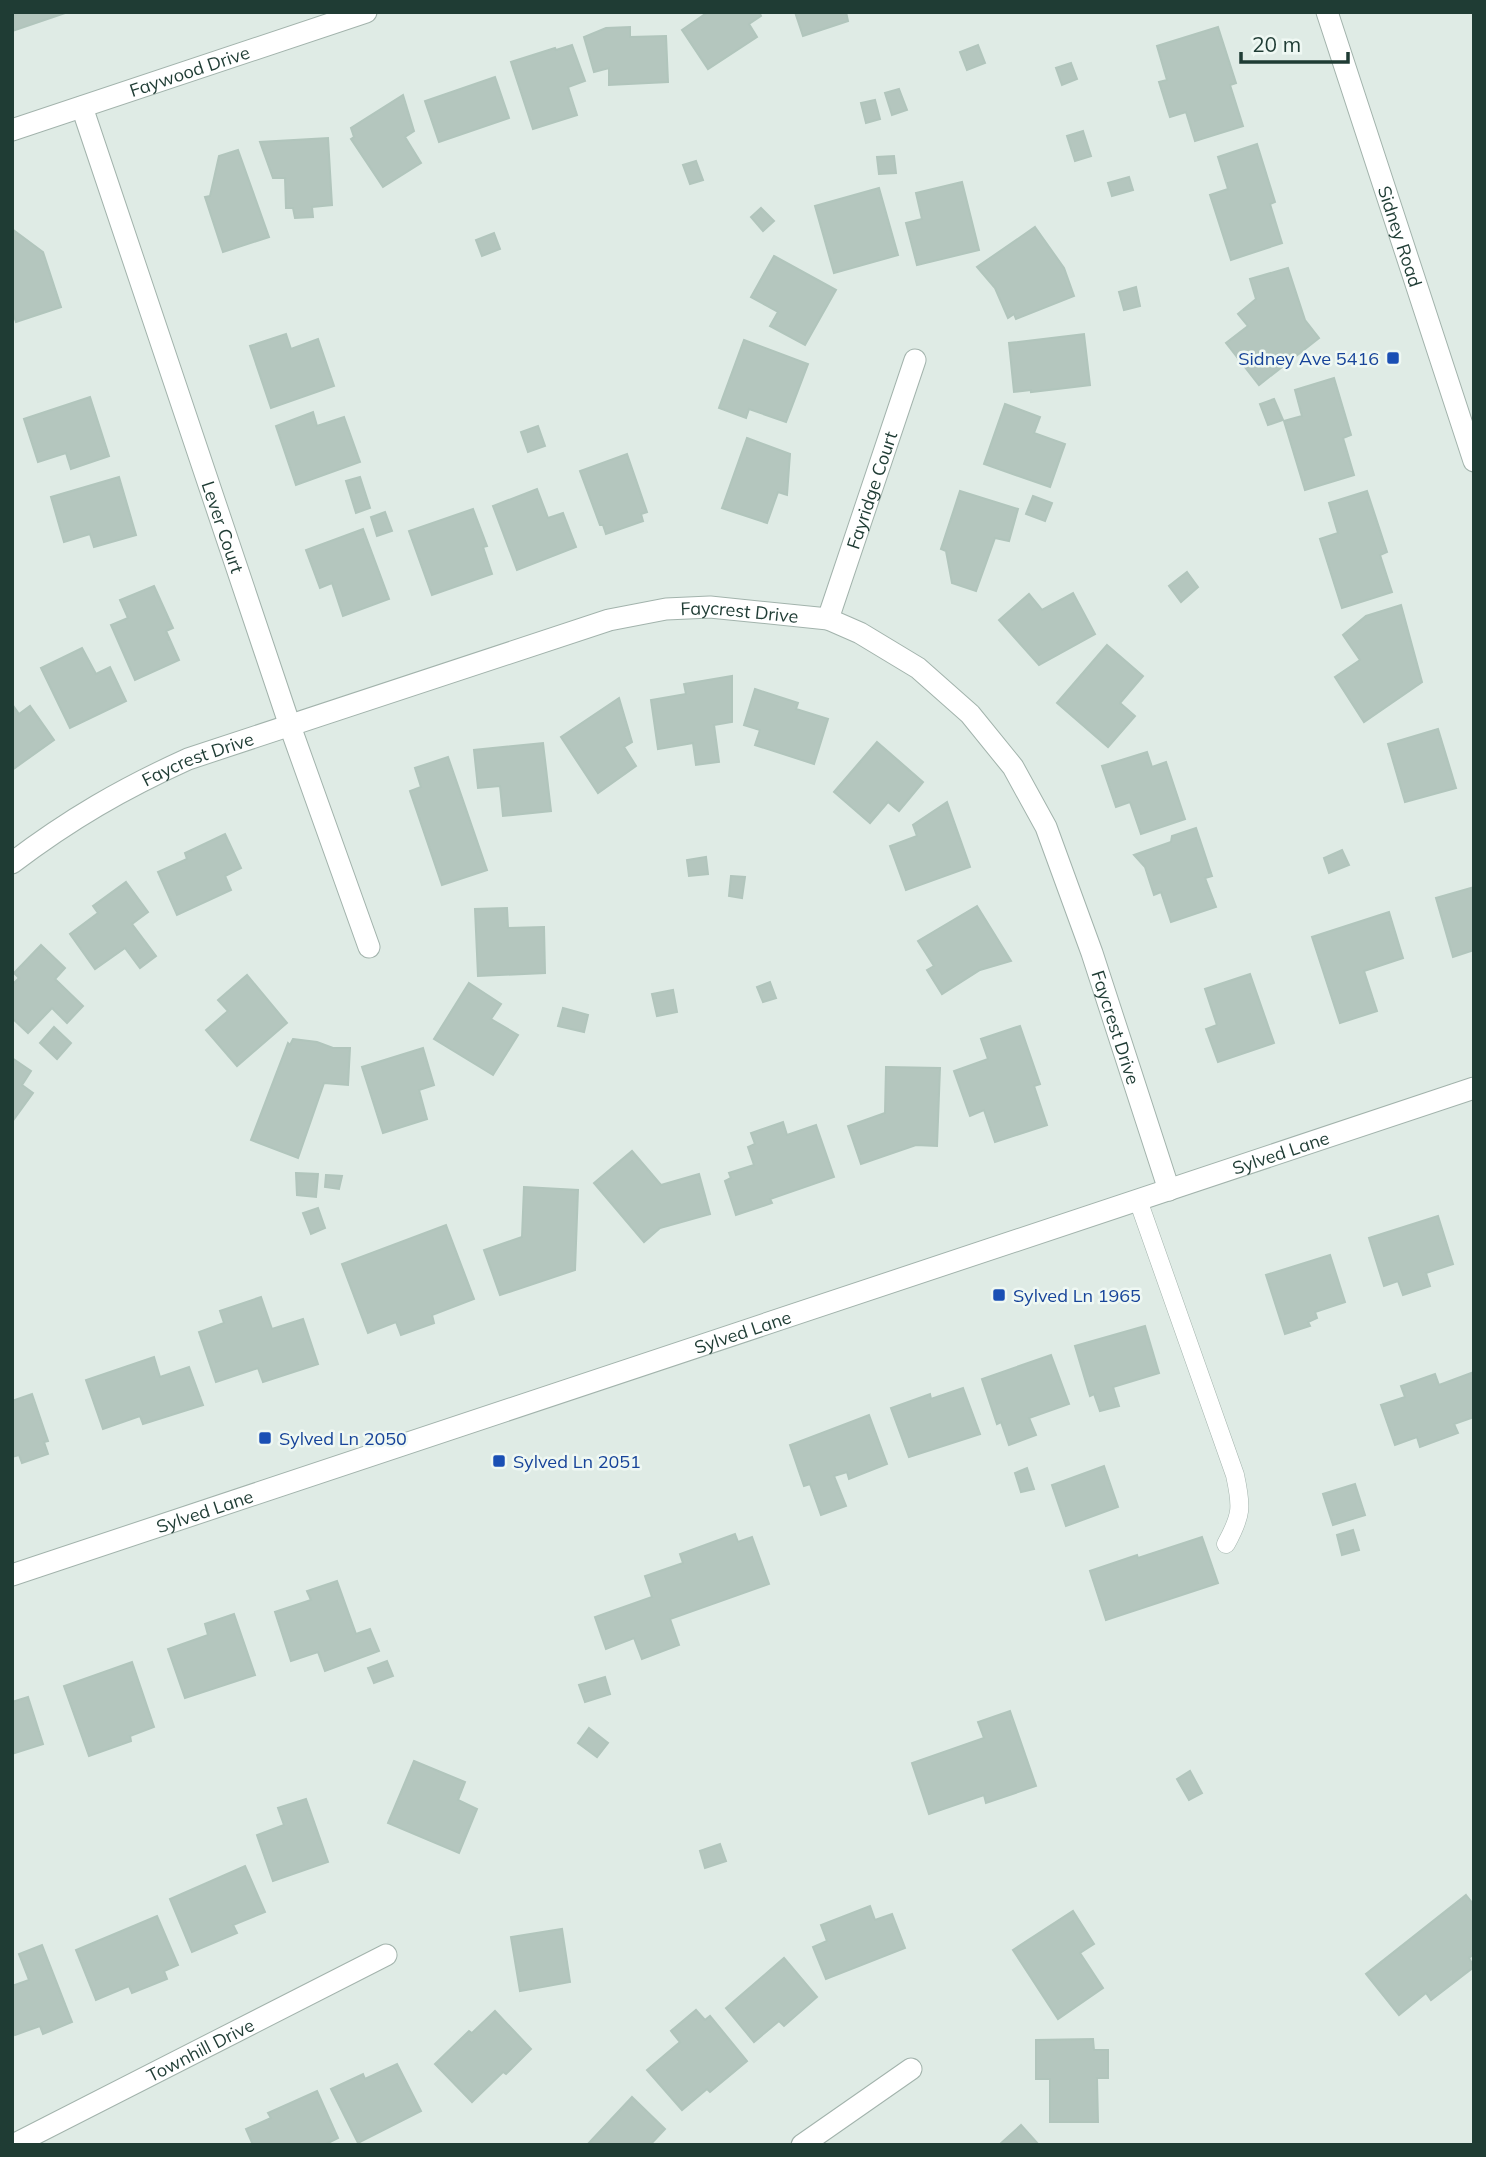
<svg xmlns="http://www.w3.org/2000/svg" width="1486" height="2157" viewBox="0 0 1486 2157" font-family="Mulish,sans-serif">
	<rect width="100%" height="100%" fill="#dfebe5"/>
	<!-- building -->
	<g fill="#b4c6be" stroke="#b1c5bc" stroke-width="2">
		<polygon points="12,12 68,12 12,31"/>
		<polygon points="708,12 759,12 761,16 749,24 757,37 708,69 682,30"/>
		<polygon points="795,12 846,12 848,21 803,36"/>
		<polygon points="630,27 630,37 666,36 668,82 609,85 609,68 594,72 584,37 606,28"/>
		<polygon points="1218,27 1236,83 1230,85 1243,126 1195,141 1186,112 1170,117 1159,82 1167,80 1157,46"/>
		<polygon points="572,45 585,81 568,87 577,115 533,129 511,62 555,48 556,50"/>
		<polygon points="978,45 985,63 967,70 960,52"/>
		<polygon points="1071,63 1077,79 1062,85 1056,68"/>
		<polygon points="495,77 509,118 439,142 425,101"/>
		<polygon points="899,89 907,110 892,115 885,93"/>
		<polygon points="403,95 414,131 405,137 421,163 383,187 351,139 354,137 351,128"/>
		<polygon points="875,100 880,119 866,123 861,103"/>
		<polygon points="1083,131 1091,156 1075,161 1067,136"/>
		<polygon points="328,138 332,205 312,207 313,217 295,218 293,208 286,208 285,178 273,178 260,142"/>
		<polygon points="1257,144 1275,202 1270,204 1282,243 1231,260 1210,195 1228,189 1218,157"/>
		<polygon points="238,150 269,237 223,252 205,197 210,196 219,156"/>
		<polygon points="894,156 896,173 879,174 877,157"/>
		<polygon points="696,161 703,180 690,184 683,165"/>
		<polygon points="1129,177 1133,190 1112,196 1108,183"/>
		<polygon points="962,182 979,250 917,265 906,223 922,219 916,193"/>
		<polygon points="879,188 898,255 834,273 815,206"/>
		<polygon points="761,208 774,221 763,231 751,217"/>
		<polygon points="1035,227 1064,268 1074,296 1016,319 1014,314 1008,318 995,288 977,267"/>
		<polygon points="12,229 43,252 61,307 16,322 12,310"/>
		<polygon points="494,233 500,249 482,256 476,240"/>
		<polygon points="774,256 836,290 805,345 770,326 778,312 751,297"/>
		<polygon points="1288,268 1305,320 1319,338 1259,385 1226,343 1248,326 1238,314 1256,299 1250,279"/>
		<polygon points="1136,287 1140,306 1124,310 1119,292"/>
		<polygon points="286,334 291,349 318,339 334,386 271,408 250,346"/>
		<polygon points="1084,334 1090,385 1031,392 1031,390 1014,392 1009,343"/>
		<polygon points="744,340 808,364 786,422 749,409 746,418 719,408"/>
		<polygon points="1334,378 1351,435 1343,438 1354,475 1305,490 1284,421 1302,416 1295,390"/>
		<polygon points="90,397 109,456 71,469 66,453 38,462 24,419"/>
		<polygon points="1274,399 1283,420 1268,425 1260,404"/>
		<polygon points="1005,404 1040,417 1034,433 1065,444 1050,487 984,464"/>
		<polygon points="313,412 317,426 344,417 360,462 296,485 276,426"/>
		<polygon points="538,426 545,446 528,452 521,432"/>
		<polygon points="747,438 790,454 787,495 778,492 767,523 722,508"/>
		<polygon points="627,454 647,512 641,514 643,521 606,534 603,525 600,525 580,471"/>
		<polygon points="119,477 136,535 94,547 90,534 64,542 51,497"/>
		<polygon points="360,477 370,508 356,513 346,481"/>
		<polygon points="537,489 548,518 563,513 576,547 517,570 493,506"/>
		<polygon points="960,491 1018,509 1009,541 995,538 976,591 952,583 946,551 941,549"/>
		<polygon points="1367,491 1387,552 1380,555 1392,592 1342,608 1320,539 1338,533 1329,503"/>
		<polygon points="1033,496 1052,503 1045,521 1026,514"/>
		<polygon points="473,509 487,546 483,547 492,574 432,595 409,531"/>
		<polygon points="385,512 392,531 377,536 371,517"/>
		<polygon points="363,529 389,599 343,616 332,583 320,588 306,550"/>
		<polygon points="1187,572 1198,587 1181,602 1169,586"/>
		<polygon points="154,586 173,628 166,631 179,660 135,680 111,625 128,618 120,600"/>
		<polygon points="1073,593 1095,634 1039,665 999,620 1029,594 1042,610"/>
		<polygon points="1401,605 1422,682 1364,722 1335,677 1360,660 1343,635 1366,616"/>
		<polygon points="1107,645 1143,676 1120,703 1135,716 1108,747 1057,703"/>
		<polygon points="82,648 96,674 110,667 126,701 70,728 41,668"/>
		<polygon points="732,676 732,722 714,725 719,762 696,765 693,743 658,749 651,700 686,694 684,684"/>
		<polygon points="755,689 798,703 796,709 828,719 814,764 755,745 760,730 744,725"/>
		<polygon points="619,698 632,742 624,747 636,766 598,793 561,737"/>
		<polygon points="12,704 19,714 30,706 54,740 12,770"/>
		<polygon points="1438,729 1456,788 1405,802 1388,744"/>
		<polygon points="877,742 923,782 899,811 888,802 870,823 834,792"/>
		<polygon points="543,743 551,811 503,816 500,786 478,788 474,750"/>
		<polygon points="1147,752 1152,767 1166,762 1185,819 1141,834 1130,802 1116,807 1102,766"/>
		<polygon points="448,757 487,870 442,885 410,791 421,787 415,768"/>
		<polygon points="947,802 970,867 906,890 890,846 917,836 913,825"/>
		<polygon points="1196,828 1212,876 1205,878 1216,907 1171,922 1161,892 1154,895 1145,867 1134,855 1171,842 1172,836"/>
		<polygon points="225,834 241,868 225,876 231,890 177,915 158,872 187,859 185,853"/>
		<polygon points="1342,850 1349,865 1329,873 1324,858"/>
		<polygon points="706,857 708,874 689,876 687,860"/>
		<polygon points="731,876 745,877 742,898 729,896"/>
		<polygon points="126,882 148,912 132,924 156,956 140,968 125,948 95,969 70,934 98,913 93,906"/>
		<polygon points="1474,887 1474,950 1453,957 1436,898"/>
		<polygon points="977,906 1011,961 980,970 942,994 927,970 934,966 918,941"/>
		<polygon points="507,908 508,928 544,927 545,973 478,976 475,909"/>
		<polygon points="1389,912 1403,958 1364,971 1377,1011 1340,1023 1312,937"/>
		<polygon points="41,945 65,968 55,979 83,1006 67,1023 52,1008 28,1033 12,1018 12,985 19,978 14,973"/>
		<polygon points="1250,974 1274,1043 1218,1062 1206,1029 1217,1025 1205,989"/>
		<polygon points="247,975 287,1023 237,1066 206,1030 228,1011 218,1000"/>
		<polygon points="770,982 776,998 763,1002 757,987"/>
		<polygon points="469,983 501,1004 491,1019 518,1035 493,1075 434,1039"/>
		<polygon points="673,990 677,1012 657,1016 652,994"/>
		<polygon points="563,1008 588,1015 584,1032 558,1026"/>
		<polygon points="1020,1026 1040,1084 1034,1086 1047,1125 995,1142 984,1110 970,1116 954,1071 988,1059 981,1039"/>
		<polygon points="54,1027 71,1043 57,1059 40,1043"/>
		<polygon points="293,1039 317,1042 333,1048 350,1048 348,1085 324,1083 298,1158 251,1140 288,1043 290,1045"/>
		<polygon points="423,1048 434,1085 419,1090 427,1119 383,1133 362,1067"/>
		<polygon points="12,1058 31,1071 22,1085 33,1093 12,1122"/>
		<polygon points="886,1067 940,1068 937,1146 916,1145 861,1164 848,1126 885,1113"/>
		<polygon points="783,1122 787,1135 816,1125 834,1177 770,1199 772,1203 736,1215 725,1181 731,1178 729,1173 754,1165 748,1147 755,1144 751,1133"/>
		<polygon points="632,1151 661,1185 699,1174 710,1214 660,1228 644,1242 594,1183"/>
		<polygon points="296,1173 318,1174 316,1197 297,1195"/>
		<polygon points="326,1175 342,1176 339,1189 325,1187"/>
		<polygon points="524,1187 578,1190 575,1270 500,1295 484,1250 522,1237"/>
		<polygon points="318,1208 325,1228 311,1234 303,1213"/>
		<polygon points="1438,1216 1453,1264 1426,1273 1430,1286 1403,1295 1398,1281 1384,1286 1369,1238"/>
		<polygon points="446,1225 474,1299 432,1315 434,1323 401,1335 396,1322 368,1333 342,1264"/>
		<polygon points="1330,1255 1345,1302 1315,1312 1317,1318 1308,1322 1310,1326 1285,1334 1266,1275"/>
		<polygon points="261,1297 272,1329 303,1319 318,1364 263,1382 258,1368 216,1382 199,1332 224,1323 220,1311"/>
		<polygon points="1145,1326 1159,1373 1113,1387 1119,1406 1100,1411 1094,1394 1090,1396 1075,1346"/>
		<polygon points="1051,1355 1069,1404 1029,1418 1036,1435 1009,1445 1001,1422 997,1424 982,1379"/>
		<polygon points="154,1357 160,1377 189,1367 203,1405 143,1424 140,1416 103,1429 86,1380"/>
		<polygon points="1474,1372 1474,1417 1454,1424 1458,1433 1420,1447 1417,1437 1395,1445 1381,1405 1405,1397 1401,1386 1435,1374 1439,1385"/>
		<polygon points="963,1388 980,1434 909,1457 891,1408 930,1394 931,1399"/>
		<polygon points="32,1394 48,1441 44,1442 48,1454 22,1463 19,1455 12,1457 12,1401"/>
		<polygon points="869,1415 887,1464 849,1479 847,1472 834,1476 846,1506 821,1515 810,1484 804,1486 790,1445"/>
		<polygon points="1104,1466 1118,1507 1066,1526 1052,1485"/>
		<polygon points="1027,1468 1034,1489 1021,1492 1015,1473"/>
		<polygon points="1355,1484 1365,1515 1333,1525 1323,1494"/>
		<polygon points="1353,1530 1359,1550 1342,1555 1337,1535"/>
		<polygon points="735,1534 738,1542 752,1537 769,1584 670,1619 679,1645 642,1659 634,1638 606,1649 595,1617 652,1597 645,1576 683,1563 680,1554"/>
		<polygon points="1202,1537 1218,1583 1106,1620 1090,1571 1137,1555 1138,1558"/>
		<polygon points="337,1581 356,1634 370,1629 379,1651 325,1671 318,1652 291,1661 275,1612 311,1600 307,1591"/>
		<polygon points="234,1614 255,1675 185,1698 168,1649 208,1635 205,1624"/>
		<polygon points="387,1661 393,1676 374,1683 368,1668"/>
		<polygon points="132,1662 154,1727 130,1736 131,1741 89,1756 64,1686"/>
		<polygon points="605,1677 610,1694 585,1702 579,1685"/>
		<polygon points="28,1697 43,1744 12,1754 12,1702"/>
		<polygon points="1010,1711 1036,1786 986,1803 984,1795 929,1814 912,1763 984,1738 978,1722"/>
		<polygon points="589,1728 608,1743 597,1757 578,1743"/>
		<polygon points="414,1761 465,1782 458,1800 477,1809 459,1853 388,1823"/>
		<polygon points="1190,1771 1202,1793 1189,1800 1177,1779"/>
		<polygon points="306,1799 328,1862 273,1881 257,1835 284,1825 278,1808"/>
		<polygon points="720,1844 726,1861 705,1868 700,1851"/>
		<polygon points="245,1866 265,1912 233,1925 237,1933 192,1952 170,1899"/>
		<polygon points="1466,1895 1474,1905 1474,1954 1469,1958 1474,1967 1431,2000 1426,1993 1399,2015 1366,1974"/>
		<polygon points="870,1906 875,1920 892,1914 905,1948 826,1979 813,1947 827,1941 821,1925"/>
		<polygon points="1073,1911 1094,1944 1080,1953 1103,1988 1058,2019 1013,1950"/>
		<polygon points="157,1916 178,1965 164,1971 167,1979 132,1993 129,1986 96,2000 76,1950"/>
		<polygon points="562,1929 570,1982 520,1991 511,1937"/>
		<polygon points="42,1945 72,2022 43,2034 40,2026 15,2035 12,2029 12,1986 29,1980 19,1954"/>
		<polygon points="784,1958 817,1997 784,2026 779,2021 754,2042 726,2008"/>
		<polygon points="696,2010 705,2020 710,2016 747,2061 710,2092 707,2089 682,2110 647,2070 680,2042 671,2031"/>
		<polygon points="495,2011 531,2049 506,2074 503,2072 472,2102 435,2064 469,2031 472,2033"/>
		<polygon points="1093,2039 1094,2050 1108,2050 1108,2078 1097,2078 1098,2122 1050,2122 1050,2079 1036,2079 1036,2040"/>
		<polygon points="397,2064 421,2111 358,2143 331,2089 363,2074 365,2079"/>
		<polygon points="317,2091 338,2138 324,2145 253,2145 246,2129 271,2118 268,2113"/>
		<polygon points="632,2097 665,2129 650,2145 587,2145"/>
		<polygon points="1021,2125 1039,2145 999,2145"/>
	</g>
	<g fill="none" stroke-linecap="round" stroke-linejoin="round">
		<defs>
			<path id="service" d="M1138 1200 1235 1475C1242 1507 1242 1515 1226 1544"/>
			<g id="minor">
				<path id="s1" d="M1327 12 1474 461"/>
				<path id="s2" d="M82 107 290 726 369 947"/>
				<path id="s3" d="M12 130 366 12"/>
				<path id="s4" d="M828 619 915 360"/>
				<path id="s5" d="M12 863C70 819 122 789 188 759L609 620 666 609 710 607 828 619 860 633 918 668 970 714 1013 767 1046 827 1092 953 1169 1190"/>
				<path id="s6" d="M12 1575 1474 1088"/>
				<path id="s7" d="M13 2145 386 1955"/>
				<polyline points="802,2145 911,2069"/>
			</g>
		</defs>
		<!-- service casing -->
		<use href="#service" stroke="#a2b3ac" stroke-width="19"/>
		<!-- minor casing -->
		<use href="#minor" stroke="#a2b3ac" stroke-width="23"/>
		<!-- service -->
		<use href="#service" stroke="#fff" stroke-width="18"/>
		<!-- minor -->
		<use href="#minor" stroke="#fff" stroke-width="21"/>
	</g>
	<!-- markers -->
	<g fill="#1a4fb4" stroke="#eff8f3" stroke-width="2.5">
		<rect x="1386" y="351" width="14" height="14" rx="3.5"/>
		<rect x="992" y="1288" width="14" height="14" rx="3.5"/>
		<rect x="258" y="1431" width="14" height="14" rx="3.5"/>
		<rect x="492" y="1454" width="14" height="14" rx="3.5"/>
	</g>
	<g text-anchor="middle" dominant-baseline="central" stroke-width="5" stroke-linejoin="round" paint-order="stroke">
		<!-- street labels -->
		<g font-size="18" fill="#1f3c34" stroke="#eff8f3">
			<text stroke="none"><textPath href="#s3" startOffset="187">Faywood Drive</textPath></text>
			<text stroke="none"><textPath href="#s1" startOffset="236">Sidney Road</textPath></text>
			<text stroke="none"><textPath href="#s4" startOffset="136">Fayridge Court</textPath></text>
			<text stroke="none"><textPath href="#s2" startOffset="443">Lever Court</textPath></text>
			<text stroke="none"><textPath href="#s5" startOffset="780">Faycrest Drive</textPath></text>
			<text stroke="none"><textPath href="#s5" startOffset="214">Faycrest Drive</textPath></text>
			<text stroke="none"><textPath href="#s5" startOffset="1390">Faycrest Drive</textPath></text>
			<text stroke="none"><textPath href="#s6" startOffset="1337">Sylved Lane</textPath></text>
			<text stroke="none"><textPath href="#s6" startOffset="770">Sylved Lane</textPath></text>
			<text stroke="none"><textPath href="#s6" startOffset="203">Sylved Lane</textPath></text>
			<text stroke="none"><textPath href="#s7" startOffset="210">Townhill Drive</textPath></text>
		</g>
		<!-- transit labels -->
		<g font-size="18" fill="#164399" stroke="#eff8f3" text-anchor="start">
			<text x="1379" y="358" text-anchor="end">Sidney Ave 5416</text>
			<text x="1013" y="1295">Sylved Ln 1965</text>
			<text x="279" y="1438">Sylved Ln 2050</text>
			<text x="513" y="1461">Sylved Ln 2051</text>
		</g>
	</g>
	<!-- border -->
	<rect width="1486" height="2157" fill="none" stroke="#1f3c34" stroke-width="28"/>
	<!-- scale -->
	<path d="M1241 52v10h107v-10" fill="none" stroke="#1f3c34" stroke-width="3.5"/>
	<text x="1252" y="52" font-size="21" fill="#1f3c34" stroke="#eff8f3" stroke-width="5" paint-order="stroke">20 m</text>
</svg>
